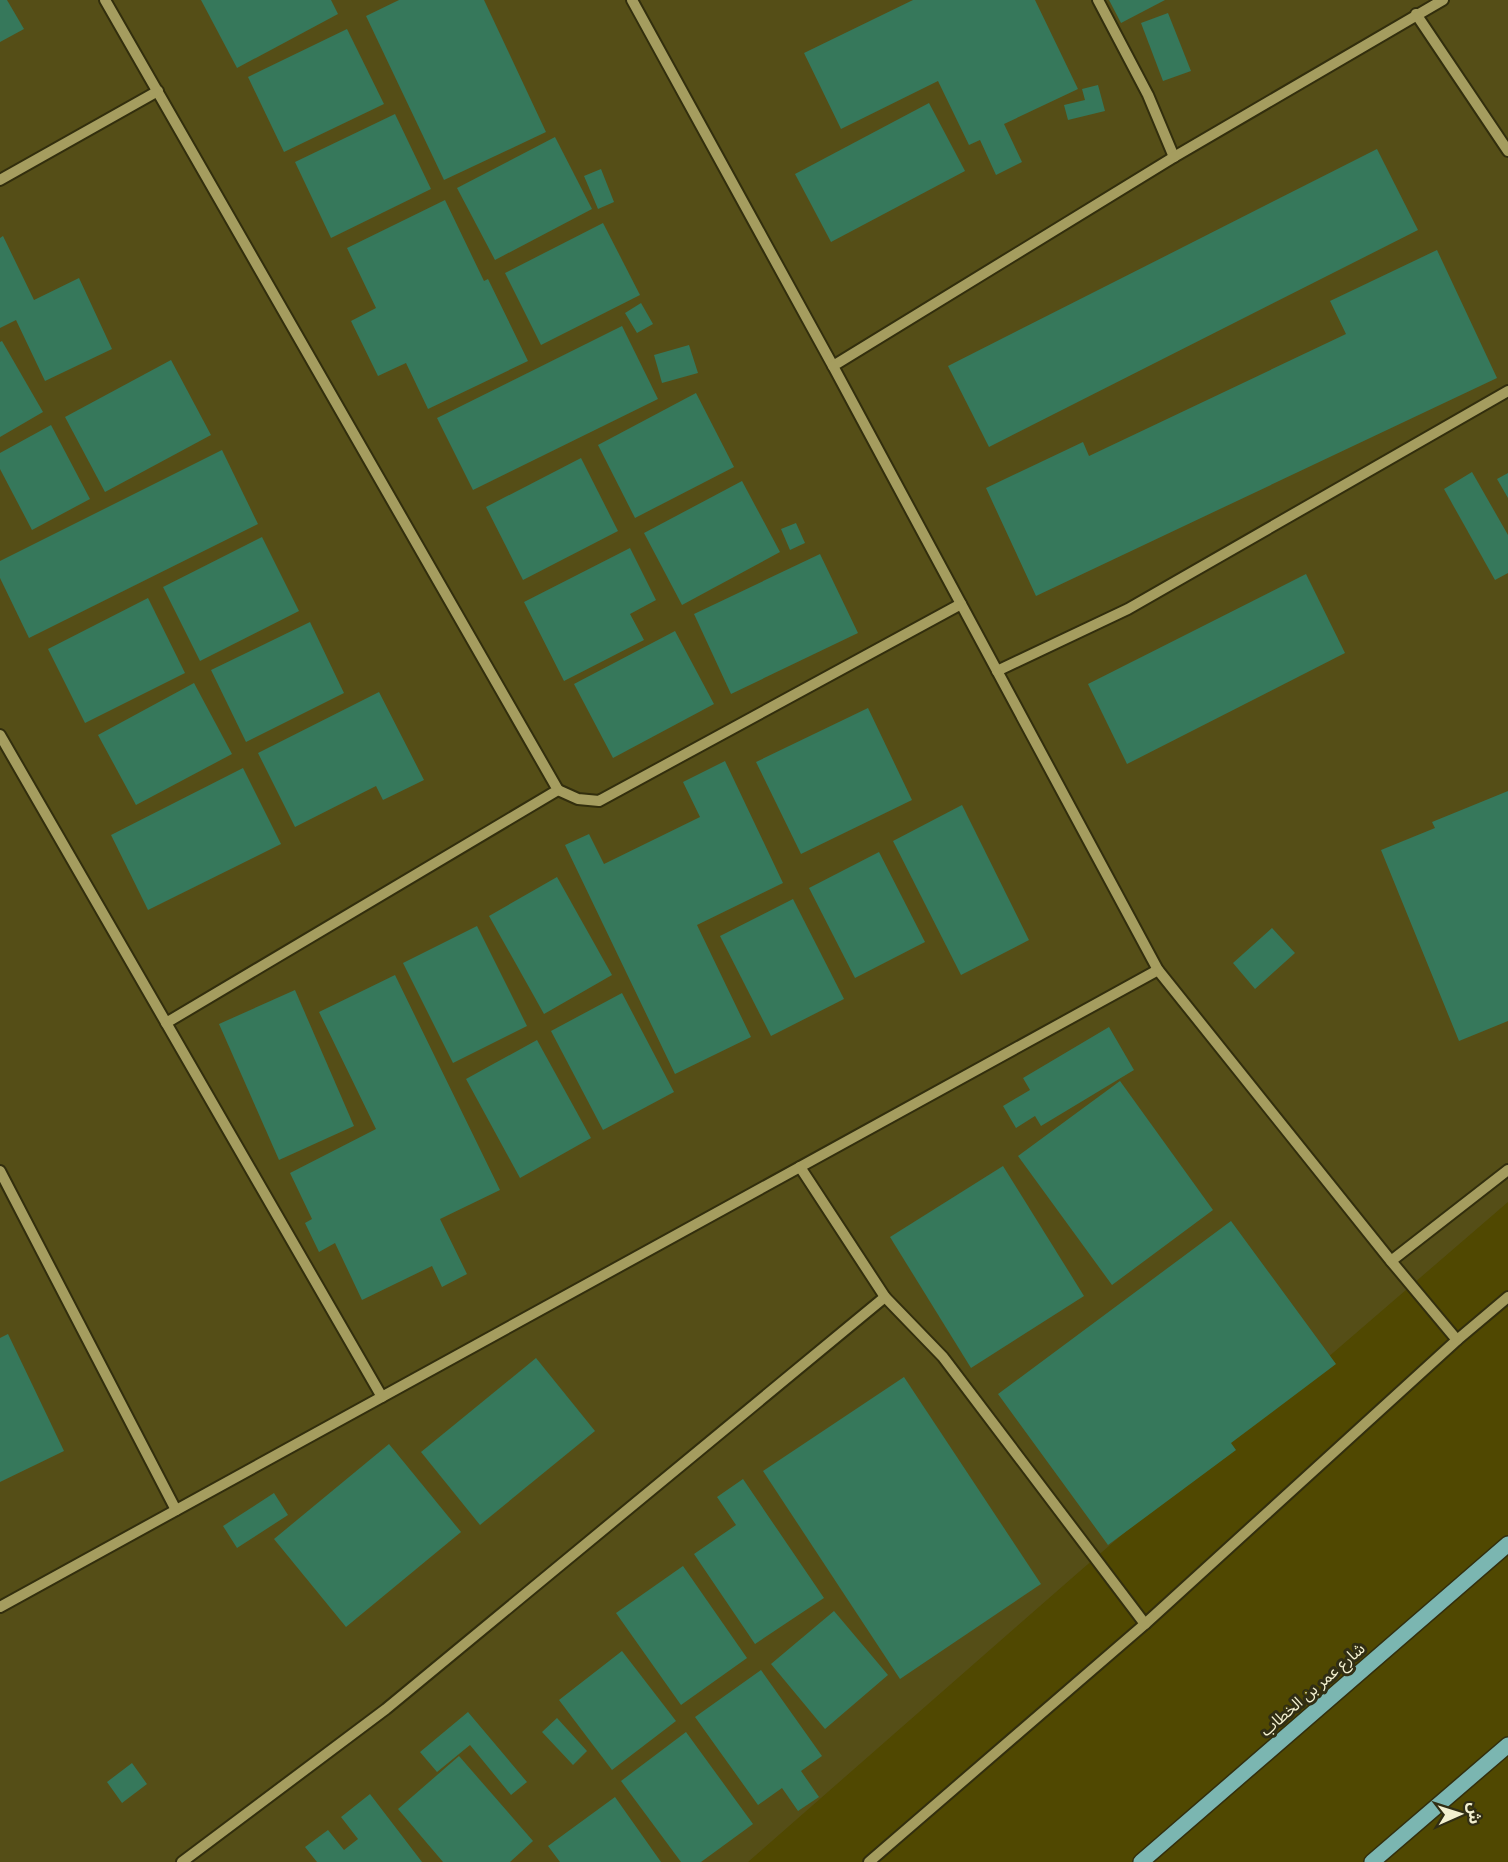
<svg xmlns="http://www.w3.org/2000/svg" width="1508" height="1862" viewBox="0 0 1508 1862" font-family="'PT Serif','Noto Sans Arabic',serif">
	<rect width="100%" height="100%" fill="#504801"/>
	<!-- built -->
	<polygon fill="#554e17" points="0,0 1508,0 1508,1202 1080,1571 748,1862 0,1862"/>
	<!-- building -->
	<g fill="#36785b">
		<polygon points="0,0 7,0 24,29 0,42"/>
		<polygon points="201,0 331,0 338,14 237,68"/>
		<polygon points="399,0 484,0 546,132 444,180 366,16"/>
		<polygon points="913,0 1035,0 1078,89 1004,124 1022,162 996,175 980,140 969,145 938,81 841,129 804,53"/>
		<polygon points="1109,0 1165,0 1121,23"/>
		<polygon points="1168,13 1191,71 1163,81 1141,23"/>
		<polygon points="347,29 384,104 284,152 248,77"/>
		<polygon points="1098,85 1105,111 1068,120 1064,105 1085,100 1082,89"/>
		<polygon points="929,103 965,171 831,242 795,174"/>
		<polygon points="395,114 431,189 331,238 295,162"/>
		<polygon points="555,137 592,209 495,260 457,188"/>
		<polygon points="1377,149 1418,230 989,447 948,366"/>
		<polygon points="601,169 614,202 598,209 584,176"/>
		<polygon points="445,200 484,281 488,279 528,361 428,409 406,363 378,376 351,321 376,308 347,248"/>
		<polygon points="603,223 640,295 541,345 505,273"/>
		<polygon points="3,236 34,300 79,278 112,349 45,381 16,320 0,328 0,238"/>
		<polygon points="1437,250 1497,378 1036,596 986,488 1083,442 1089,456 1346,334 1330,301"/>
		<polygon points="641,303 653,324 637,333 625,313"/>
		<polygon points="622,326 658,399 473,490 437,418"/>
		<polygon points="2,341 43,412 0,437 0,342"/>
		<polygon points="689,345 698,373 662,383 654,355"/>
		<polygon points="171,360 211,435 105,492 65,417"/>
		<polygon points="696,393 734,467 635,518 598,445"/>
		<polygon points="51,425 90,499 32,530 0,469 0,453"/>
		<polygon points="222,450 258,524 29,638 0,578 0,561"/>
		<polygon points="581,458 618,531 523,580 486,507"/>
		<polygon points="1472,472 1508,535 1508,573 1495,580 1444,489"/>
		<polygon points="1508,473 1508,498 1497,479"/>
		<polygon points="742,481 780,552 682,605 644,533"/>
		<polygon points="796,523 805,543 790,550 781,529"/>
		<polygon points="262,537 299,611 200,661 163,587"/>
		<polygon points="630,548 656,600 630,614 644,640 564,681 524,602"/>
		<polygon points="820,554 858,633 731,694 694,614"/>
		<polygon points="1306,574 1345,653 1127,764 1088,684"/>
		<polygon points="148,598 185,673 85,723 48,649"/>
		<polygon points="310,622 344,693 246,742 211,670"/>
		<polygon points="675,631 714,704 613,758 574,684"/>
		<polygon points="194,683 232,754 136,805 98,735"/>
		<polygon points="379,692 424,780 383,800 376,786 295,827 258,753"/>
		<polygon points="868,708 912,800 801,854 756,762"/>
		<polygon points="725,761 783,883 697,925 751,1037 675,1074 565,845 589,834 604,864 700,817 683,782"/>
		<polygon points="243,768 281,844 148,910 111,835"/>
		<polygon points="1508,791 1508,1021 1459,1041 1381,850 1435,828 1432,822"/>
		<polygon points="962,805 1029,940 961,975 893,841"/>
		<polygon points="879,852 925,942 855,978 809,888"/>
		<polygon points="557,877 612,975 544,1014 489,916"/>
		<polygon points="793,899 844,999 771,1036 720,936"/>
		<polygon points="477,926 527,1026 453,1063 403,963"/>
		<polygon points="1272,928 1295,953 1255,989 1233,963"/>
		<polygon points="395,975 500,1190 440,1219 467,1274 442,1287 432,1266 362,1300 335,1243 319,1252 305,1223 312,1219 290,1173 376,1129 319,1012"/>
		<polygon points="295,990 354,1126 279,1160 219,1024"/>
		<polygon points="622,993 674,1092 603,1130 551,1031"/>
		<polygon points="1109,1027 1134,1070 1041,1126 1035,1116 1016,1128 1003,1106 1030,1090 1023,1078"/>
		<polygon points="537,1040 591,1138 520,1178 466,1079"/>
		<polygon points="1120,1081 1213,1210 1112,1285 1018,1156"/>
		<polygon points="1003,1166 1084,1296 971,1368 890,1237"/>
		<polygon points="1231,1221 1336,1364 1231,1443 1236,1450 1108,1545 998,1394"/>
		<polygon points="8,1334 64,1451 0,1482 0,1338"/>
		<polygon points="536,1358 595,1431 480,1525 421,1452"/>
		<polygon points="904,1377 1041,1584 900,1679 763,1471"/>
		<polygon points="389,1444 461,1532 346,1627 274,1539"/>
		<polygon points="743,1479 824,1598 755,1644 694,1554 736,1525 717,1497"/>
		<polygon points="274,1493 288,1515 237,1548 223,1526"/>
		<polygon points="683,1566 747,1658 681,1705 616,1613"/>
		<polygon points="834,1611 888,1675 825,1729 771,1664"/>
		<polygon points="622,1651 676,1721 612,1770 559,1700"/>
		<polygon points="761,1670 822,1756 801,1771 819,1797 798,1811 782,1788 758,1805 695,1717"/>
		<polygon points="468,1712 527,1782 511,1795 470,1745 437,1772 420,1752"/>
		<polygon points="557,1718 587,1751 573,1765 542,1732"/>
		<polygon points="686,1732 753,1824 701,1862 681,1862 621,1781"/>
		<polygon points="459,1756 533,1841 510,1862 443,1862 398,1809"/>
		<polygon points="132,1763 147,1784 122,1803 107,1782"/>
		<polygon points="370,1794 422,1862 317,1862 305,1847 328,1830 344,1850 358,1839 341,1817"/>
		<polygon points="615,1797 661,1862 560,1862 548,1846"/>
	</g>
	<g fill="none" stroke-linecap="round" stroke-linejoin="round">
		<defs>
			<g id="minor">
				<polyline points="105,0 558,790 166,1023"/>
				<polyline points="632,0 833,366"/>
				<polyline points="1098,0 1148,95 1174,157"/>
				<polyline points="1443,0 1174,157 833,366 1158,970 1391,1261 1457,1340"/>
				<polyline points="1416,14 1508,151"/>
				<polyline points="0,180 158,91"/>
				<polyline points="997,671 1128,609 1508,391"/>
				<polyline points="0,735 382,1397"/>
				<polyline points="558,790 578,799 599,801 961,604"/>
				<polyline points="800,1167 885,1297 943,1357 1145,1624"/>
				<polyline points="0,1171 176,1510"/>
				<polyline points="1391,1261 1508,1170"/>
				<polyline points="0,1607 1158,970"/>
				<polyline points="182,1862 386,1709 885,1297"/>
				<polyline points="869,1862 1145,1624 1457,1340 1508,1297"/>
			</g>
			<g id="major">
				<polyline points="1141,1862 1508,1544"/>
				<polyline points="1372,1862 1508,1745"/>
			</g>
		</defs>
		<!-- minor casing -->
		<use href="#minor" stroke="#322e0d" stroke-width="14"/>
		<!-- major casing -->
		<use href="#major" stroke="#322e0d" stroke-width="18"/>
		<!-- minor -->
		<use href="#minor" stroke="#a59d5f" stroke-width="10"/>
		<!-- major -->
		<use href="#major" stroke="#7bb6b1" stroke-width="15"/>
	</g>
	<g text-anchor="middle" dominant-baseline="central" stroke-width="6" stroke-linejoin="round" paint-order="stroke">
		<!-- street labels -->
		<g font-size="16" fill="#f3f0d0" stroke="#312e14">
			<text transform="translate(1312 1689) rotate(-41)">شارع عمر بن الخطاب</text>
		</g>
	</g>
	<!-- north arrow -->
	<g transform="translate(1460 1814) rotate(87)" stroke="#312e14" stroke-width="4.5" paint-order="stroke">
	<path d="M0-4.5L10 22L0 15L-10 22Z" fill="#f3f0d0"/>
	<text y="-9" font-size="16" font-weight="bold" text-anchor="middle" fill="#f3f0d0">ش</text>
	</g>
</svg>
